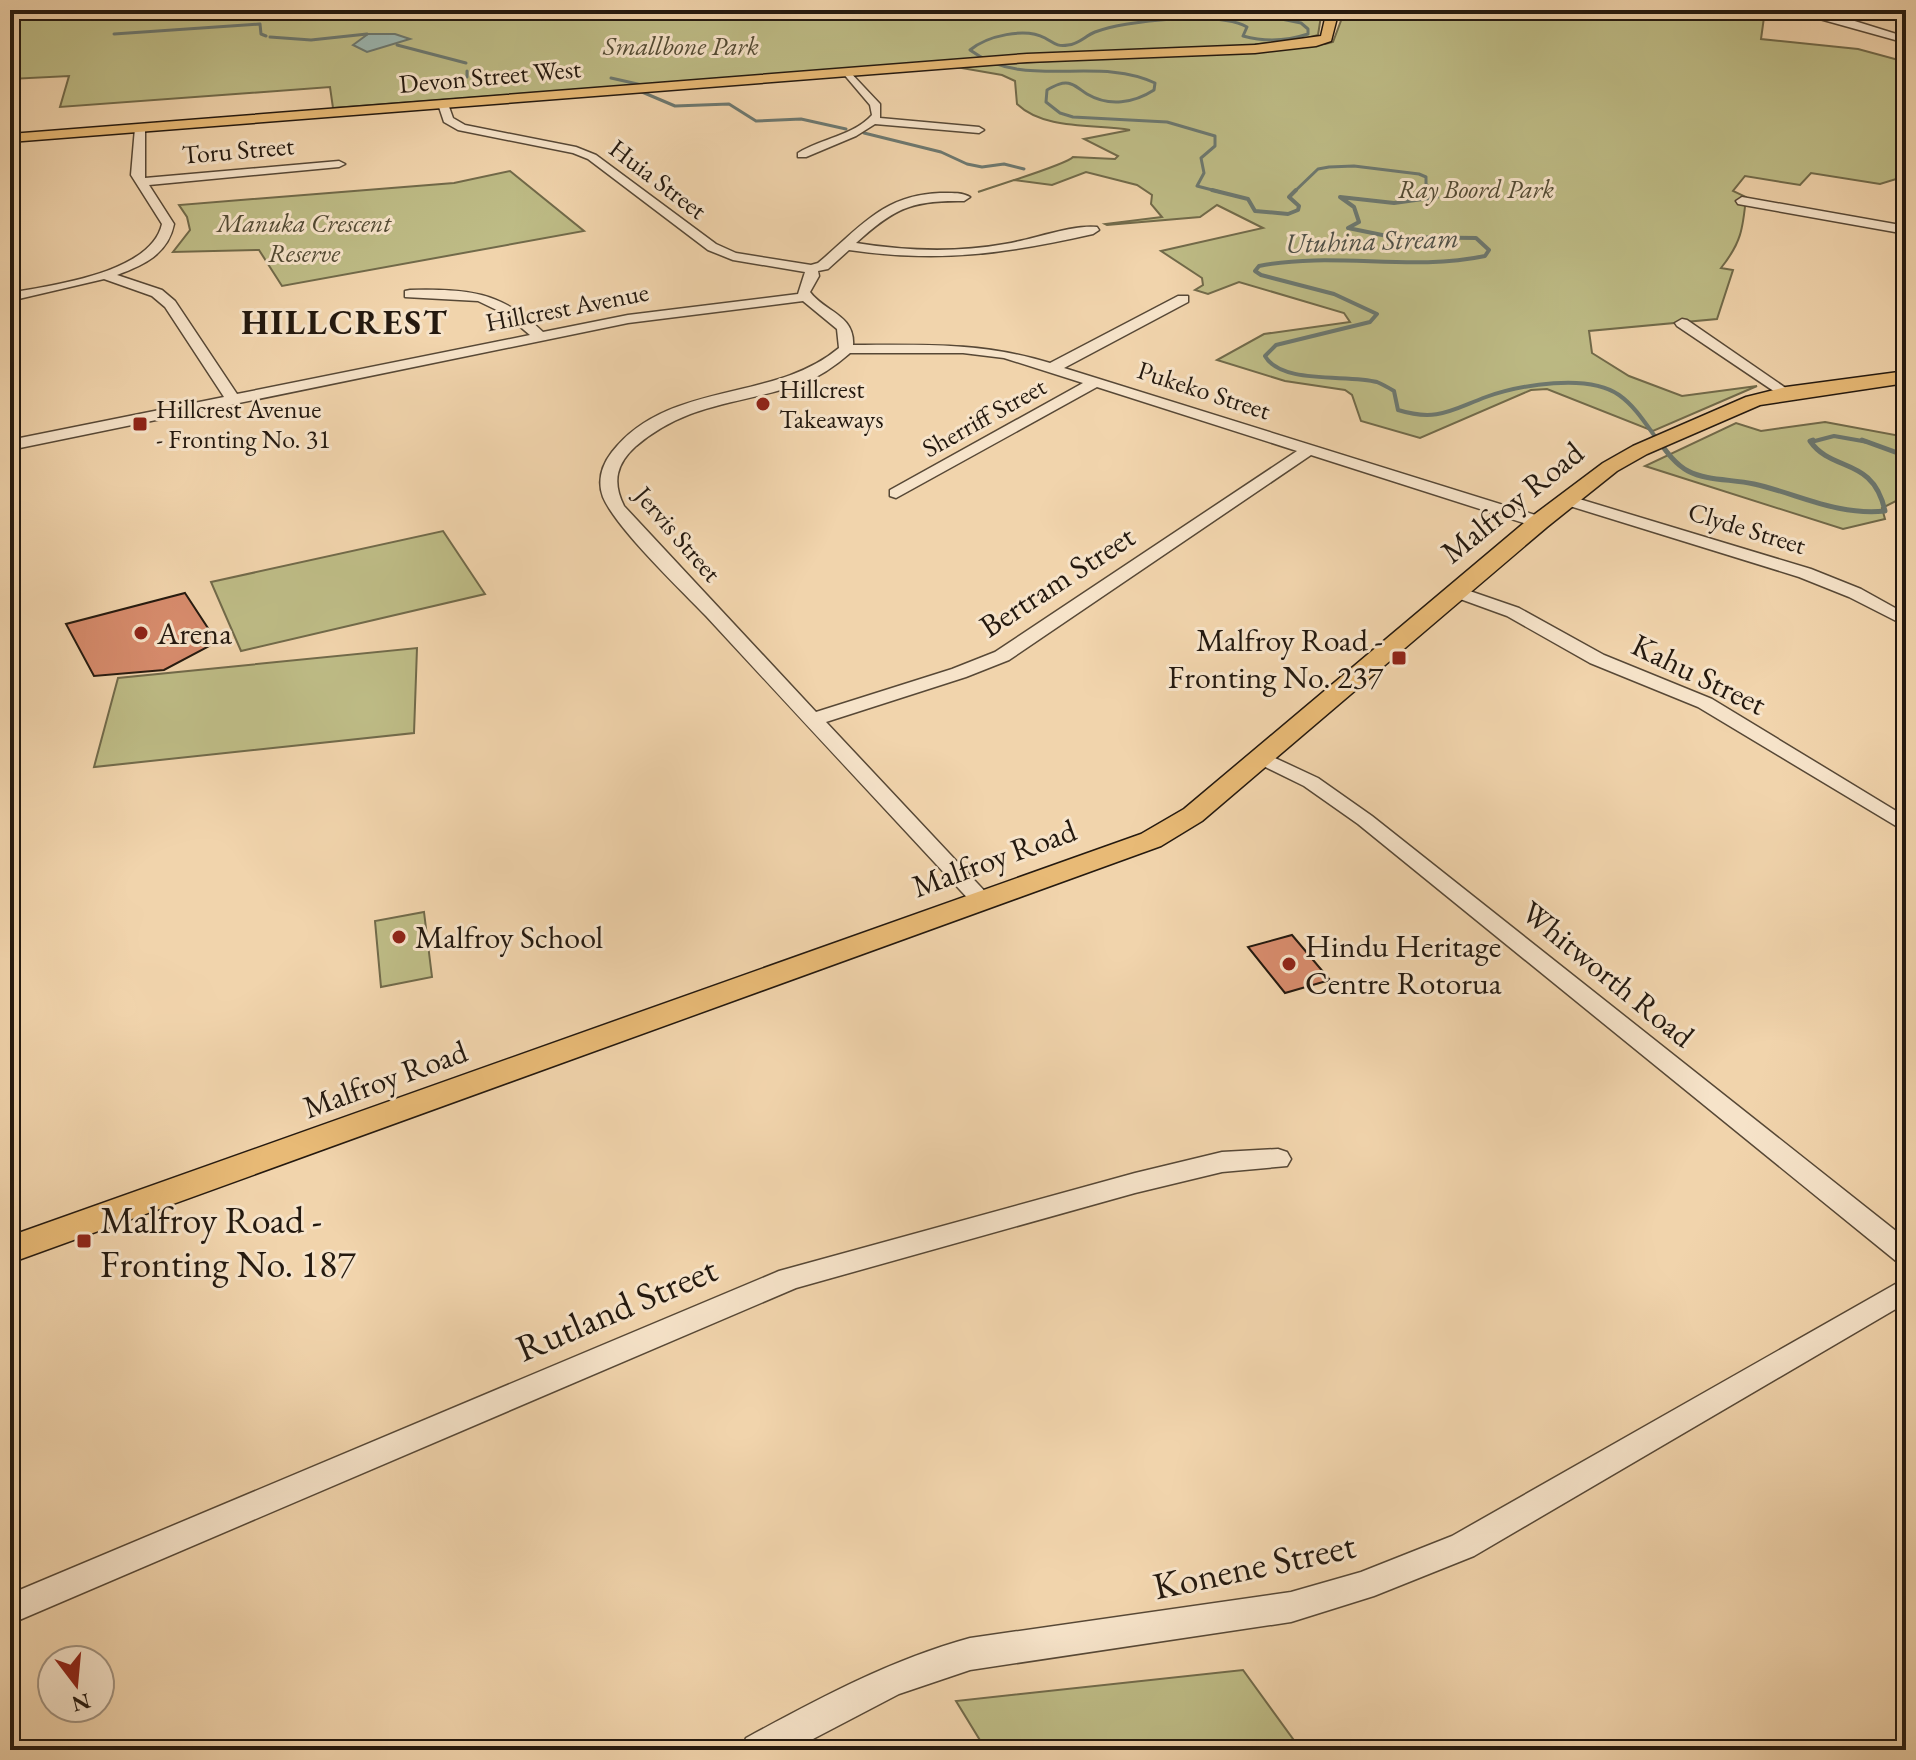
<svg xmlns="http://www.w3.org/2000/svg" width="1916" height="1760" viewBox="0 0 1916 1760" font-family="'EB Garamond',serif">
	<rect width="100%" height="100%" fill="#f1d4ac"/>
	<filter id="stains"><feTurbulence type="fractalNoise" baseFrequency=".0025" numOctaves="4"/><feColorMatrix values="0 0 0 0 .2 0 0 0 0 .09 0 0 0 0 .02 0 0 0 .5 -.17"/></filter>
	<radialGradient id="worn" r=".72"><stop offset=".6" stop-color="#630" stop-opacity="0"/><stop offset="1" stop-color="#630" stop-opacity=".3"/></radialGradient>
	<!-- green -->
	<g fill="#bebc86" stroke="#716a4a" stroke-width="2">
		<polygon points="10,10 1322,10 1318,35 1300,40 1217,48 1025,56 333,108 330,87 60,107 69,76 10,79"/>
		<path d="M1345 10H1765L1761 39 1858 49 1906 62V176L1880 184 1811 173 1800 185 1745 176 1733 191 1746 197C1743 229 1741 243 1721 268L1733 270 1717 319 1589 331 1592 353 1629 376 1682 396 1757 386 1653 431 1547 389 1531 390 1420 438 1361 421 1352 395 1345 390 1285 381 1217 360 1264 334 1350 322 1344 313 1239 282 1208 294 1195 290 1203 285 1202 278 1161 251 1263 228 1217 205 1200 217 1107 225 1105 224 1162 217 1151 204 1152 195 1137 185 1086 172 1052 185 1014 180 978 192C994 186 1066 165 1073 157L1115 159 1118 156 1084 139 1130 130C1094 124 1044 130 1017 104L1015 81 1002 75 956 67 1325 44 1333 42Z"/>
		<polygon points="510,171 584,231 282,286 259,250 173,252 190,230 187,217 179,205 454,183"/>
		<polygon points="1825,422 1906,437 1906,496 1882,508 1885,519 1843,529 1645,466 1736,423 1761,431"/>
		<polygon points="443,531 485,594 241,651 211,582"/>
		<polygon points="417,648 414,733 94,767 118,678"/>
		<polygon points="424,912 432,977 381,987 375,921"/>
		<polygon points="1243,1670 1301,1750 986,1750 956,1701"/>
	</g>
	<!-- water -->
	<polygon fill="#9cb7b1" stroke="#6c7870" stroke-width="2" points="368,34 395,34 410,39 367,52 353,45"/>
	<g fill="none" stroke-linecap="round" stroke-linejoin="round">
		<!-- stream-far2 -->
		<g stroke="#6c7870" stroke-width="3">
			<polyline points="114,34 260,24 261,34 266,36"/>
			<polyline points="270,37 311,40 367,34"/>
			<polyline points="397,45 466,63"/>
			<polyline points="467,71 467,77"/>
			<polyline points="611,78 642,85"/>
			<polyline points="642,92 675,106 729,104 756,121 801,119 846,129"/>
			<polyline points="864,133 941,152 967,164 982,167 1004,164 1024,169"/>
			<path d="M1220 192 1197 186 1204 173 1201 158 1215 146V136L1167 122 1073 117 1060 113 1046 102 1047 90C1054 86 1063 81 1071 84 1077 86 1082 91 1087 94 1109 107 1134 103 1154 90L1155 83C1096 55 1025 91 970 50 987 36 1025 27 1045 38 1054 43 1057 47 1068 45 1079 44 1085 36 1095 32 1125 20 1219 11 1247 27L1243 36C1265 42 1287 41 1308 34V29L1301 23 1238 10"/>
			<polyline points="1294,192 1318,169 1329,167 1354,166 1419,174 1426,177 1426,184 1433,192"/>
		</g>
		<!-- stream-far1 -->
		<g stroke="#6c7870" stroke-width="4">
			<polyline points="1212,190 1248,199 1255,211 1288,214 1298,210 1299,206 1289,197 1296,190"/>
			<path d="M1431 190 1437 197 1394 203 1340 197 1354 207 1359 222 1348 228 1392 237 1476 238 1489 250 1485 256C1410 272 1334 251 1259 266L1255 271 1261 275 1334 294 1377 314 1370 322 1276 345 1265 356C1281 385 1348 374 1377 382 1382 384 1389 388 1394 391L1398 410C1437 422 1451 410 1486 397 1520 385 1588 373 1619 395 1636 407 1647 426 1659 442"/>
			<polyline points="1811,442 1834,436 1868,442"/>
		</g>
		<!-- stream -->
		<g stroke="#6c7870" stroke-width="5">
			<path d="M1658 440C1666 451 1675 464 1688 471 1707 481 1732 479 1754 484 1799 494 1837 516 1885 511 1873 456 1832 473 1810 441L1813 440"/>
			<polyline points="1862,440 1906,456"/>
		</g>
	</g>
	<!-- building -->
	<g fill="#d88c6d" stroke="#24190f" stroke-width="2">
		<polygon points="185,593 217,642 164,670 94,676 66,624"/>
		<polygon points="1292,935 1330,980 1285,993 1248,947"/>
	</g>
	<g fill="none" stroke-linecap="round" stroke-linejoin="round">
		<defs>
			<g id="minor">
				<polygon points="1805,10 1845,18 1906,37 1906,43 1791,11"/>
				<path d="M847 69 880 104V118L979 127 984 130 979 133 875 124 856 136 806 157H798V153C822 138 853 136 872 115L870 105 842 72Z"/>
				<path d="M443 101 448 104 453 118 465 125 576 147 596 155 716 244 736 253 811 265 818 263C859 229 882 195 940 193 950 193 962 192 970 197L964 201C912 200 894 208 856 243 906 251 955 253 1005 244 1031 240 1073 224 1097 227L1099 230 1093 234C1004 254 940 263 849 250L828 269 818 271 819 276 810 292C825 312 855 315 853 345 924 345 981 342 1050 363L1178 296H1188V302L1064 368 1545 518 1547 522 1545 526H1533L1311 455 1009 660 966 677 826 722 993 900 990 905H974C885 809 795 713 706 616 680 589 616 528 603 497 597 481 602 465 612 452 668 380 774 403 839 348L837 329 803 301 628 323 10 450V440L224 397 165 307 152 296 104 279 10 301V293C53 285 151 273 162 224L131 175 135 128 140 125 145 128V178L339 161 345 164 339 167 149 185 174 224C168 254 144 265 117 275L162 290 175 301 237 394 530 335 505 314 478 301 405 297V291L410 290C467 289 501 291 543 332L628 315 798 294 805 272 733 260 708 250 588 159 573 153 458 130 444 122 438 104ZM850 353H963L1004 358 1083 383 890 490V496L896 498 1097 387 1297 451 995 652 952 669 816 712 624 506C612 482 616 464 636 446 689 401 741 405 803 383 821 376 835 366 850 353Z"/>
				<polygon points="1742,197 1906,226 1906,234 1738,204 1736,201"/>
				<polygon points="1682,319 1687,320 1793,393 1791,396 1781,396 1677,326 1675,323"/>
				<polygon points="1566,495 1811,569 1861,589 1906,614 1906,626 1849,597 1799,577 1560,503 1558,500"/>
				<polygon points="1458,587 1519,608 1604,655 1712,699 1906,817 1906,832 1698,707 1590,663 1507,616 1452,596 1449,592"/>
				<polygon points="1260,751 1318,778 1372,816 1906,1239 1906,1265 1896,1261 1358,824 1304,786 1253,761 1250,757 1253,753"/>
				<polygon points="1278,1149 1287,1152 1291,1159 1287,1166 1222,1172 1135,1193 796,1288 10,1624 10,1594 779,1271 1135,1173 1222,1152"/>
				<path d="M1906 1278V1303L1474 1556 1374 1596 1291 1622 970 1670 899 1694 792 1750H741L746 1738C818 1699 890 1660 970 1638L1291 1592 1361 1572 1452 1536Z"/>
			</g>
			<g id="major">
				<polygon points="1327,10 1339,10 1331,41 1316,46 1255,53 1027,62 10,142 10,134 1027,54 1255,45 1321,36"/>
				<polygon points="1906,371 1906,383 1760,405 1647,454 1617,471 1547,527 1202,821 1161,846 10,1263 10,1236 1141,834 1184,809 1531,517 1603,463 1633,446 1746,397 1786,387"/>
			</g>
		</defs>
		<!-- minor casing -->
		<use href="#minor" stroke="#574836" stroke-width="3"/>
		<!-- major casing -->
		<use href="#major" stroke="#24190f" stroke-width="3"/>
		<!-- minor -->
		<use href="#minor" fill="#f6e3c9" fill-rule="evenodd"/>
		<!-- major -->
		<use href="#major" fill="#e8ba76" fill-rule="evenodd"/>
	</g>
	<!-- markers -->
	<g fill="#8f2418" stroke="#f6e3c9" stroke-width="3">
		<circle cx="763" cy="404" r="8"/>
		<rect x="132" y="416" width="16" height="16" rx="4"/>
		<circle cx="141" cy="633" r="8"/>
		<rect x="1391" y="650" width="16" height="16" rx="4"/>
		<circle cx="399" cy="937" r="8"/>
		<circle cx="1289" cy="964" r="8"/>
		<rect x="76" y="1233" width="16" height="16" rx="4"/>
	</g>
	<g text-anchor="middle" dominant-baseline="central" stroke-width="6" stroke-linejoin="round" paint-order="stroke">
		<!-- far-park labels -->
		<g font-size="26" font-style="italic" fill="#524a33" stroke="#f6e3c9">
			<text x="681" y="46">Smallbone Park</text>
			<text x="1476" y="189">Ray Boord Park</text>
			<text x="304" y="223">Manuka Crescent<tspan x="304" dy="30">Reserve</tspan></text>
		</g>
		<!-- far-street labels -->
		<g font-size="26" fill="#24190f" stroke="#f6e3c9">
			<text transform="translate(490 76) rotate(-5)">Devon Street West</text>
			<text transform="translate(238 150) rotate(-5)">Toru Street</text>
			<text transform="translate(658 179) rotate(37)">Huia Street</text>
			<text transform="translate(567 307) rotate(-11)">Hillcrest Avenue</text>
			<text transform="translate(1204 390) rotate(18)">Pukeko Street</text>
			<text transform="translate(984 417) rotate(-29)">Sherriff Street</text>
			<text transform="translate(1747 528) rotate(17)">Clyde Street</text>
			<text transform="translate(678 534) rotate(49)">Jervis Street</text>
		</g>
		<!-- far-poi labels -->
		<g font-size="26" fill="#24190f" stroke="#f6e3c9" text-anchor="start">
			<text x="779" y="389">Hillcrest<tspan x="779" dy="30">Takeaways</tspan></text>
			<text x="156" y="409">Hillcrest Avenue<tspan x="156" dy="30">- Fronting No. 31</tspan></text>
		</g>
		<!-- far-water labels -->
		<g font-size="28" font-style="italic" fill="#4e5048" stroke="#f6e3c9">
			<text transform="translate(1372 240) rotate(-2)">Utuhina Stream</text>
		</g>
		<!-- street labels -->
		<g font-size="32" fill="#24190f" stroke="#f6e3c9">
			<text transform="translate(1512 502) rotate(-39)">Malfroy Road</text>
			<text transform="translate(1057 581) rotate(-33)">Bertram Street</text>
			<text transform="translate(1699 674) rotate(26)">Kahu Street</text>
			<text transform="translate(994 858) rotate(-20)">Malfroy Road</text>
			<text transform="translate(1608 974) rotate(39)">Whitworth Road</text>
			<text transform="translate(385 1079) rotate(-20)">Malfroy Road</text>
		</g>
		<!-- poi labels -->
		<g font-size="32" fill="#24190f" stroke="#f6e3c9" text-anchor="start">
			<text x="157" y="633">Arena</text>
			<text x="1383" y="640" text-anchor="end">Malfroy Road -<tspan x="1383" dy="37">Fronting No. 237</tspan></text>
			<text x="415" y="937">Malfroy School</text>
			<text x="1305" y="946">Hindu Heritage<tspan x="1305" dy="37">Centre Rotorua</tspan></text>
		</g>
		<!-- far-district labels -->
		<g font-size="34" font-weight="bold" letter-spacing="2" fill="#24190f" stroke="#f6e3c9">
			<text x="345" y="322">HILLCREST</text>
		</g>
		<!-- near-poi labels -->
		<g font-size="38" fill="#24190f" stroke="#f6e3c9" text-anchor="start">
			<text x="100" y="1219">Malfroy Road -<tspan x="100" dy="44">Fronting No. 187</tspan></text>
		</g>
		<!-- near-street labels -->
		<g font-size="38" fill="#24190f" stroke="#f6e3c9">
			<text transform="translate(616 1308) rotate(-23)">Rutland Street</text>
			<text transform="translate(1254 1565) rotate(-12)">Konene Street</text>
		</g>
	</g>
	<!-- margin -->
	<rect width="1916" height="1760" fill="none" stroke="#f1d4ac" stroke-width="40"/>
	<rect x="12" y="12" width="1892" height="1736" fill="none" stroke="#24190f" stroke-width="4"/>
	<rect x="20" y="20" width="1876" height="1720" fill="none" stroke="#24190f" stroke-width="2"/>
	<!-- north arrow -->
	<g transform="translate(76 1684) rotate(164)"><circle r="38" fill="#f6e3c9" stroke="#a2927f" stroke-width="2"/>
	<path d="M0-6L14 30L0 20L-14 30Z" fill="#8f2418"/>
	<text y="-12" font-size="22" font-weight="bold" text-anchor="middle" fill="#24190f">N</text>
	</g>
	<rect width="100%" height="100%" filter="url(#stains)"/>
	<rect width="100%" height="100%" fill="url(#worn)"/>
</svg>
